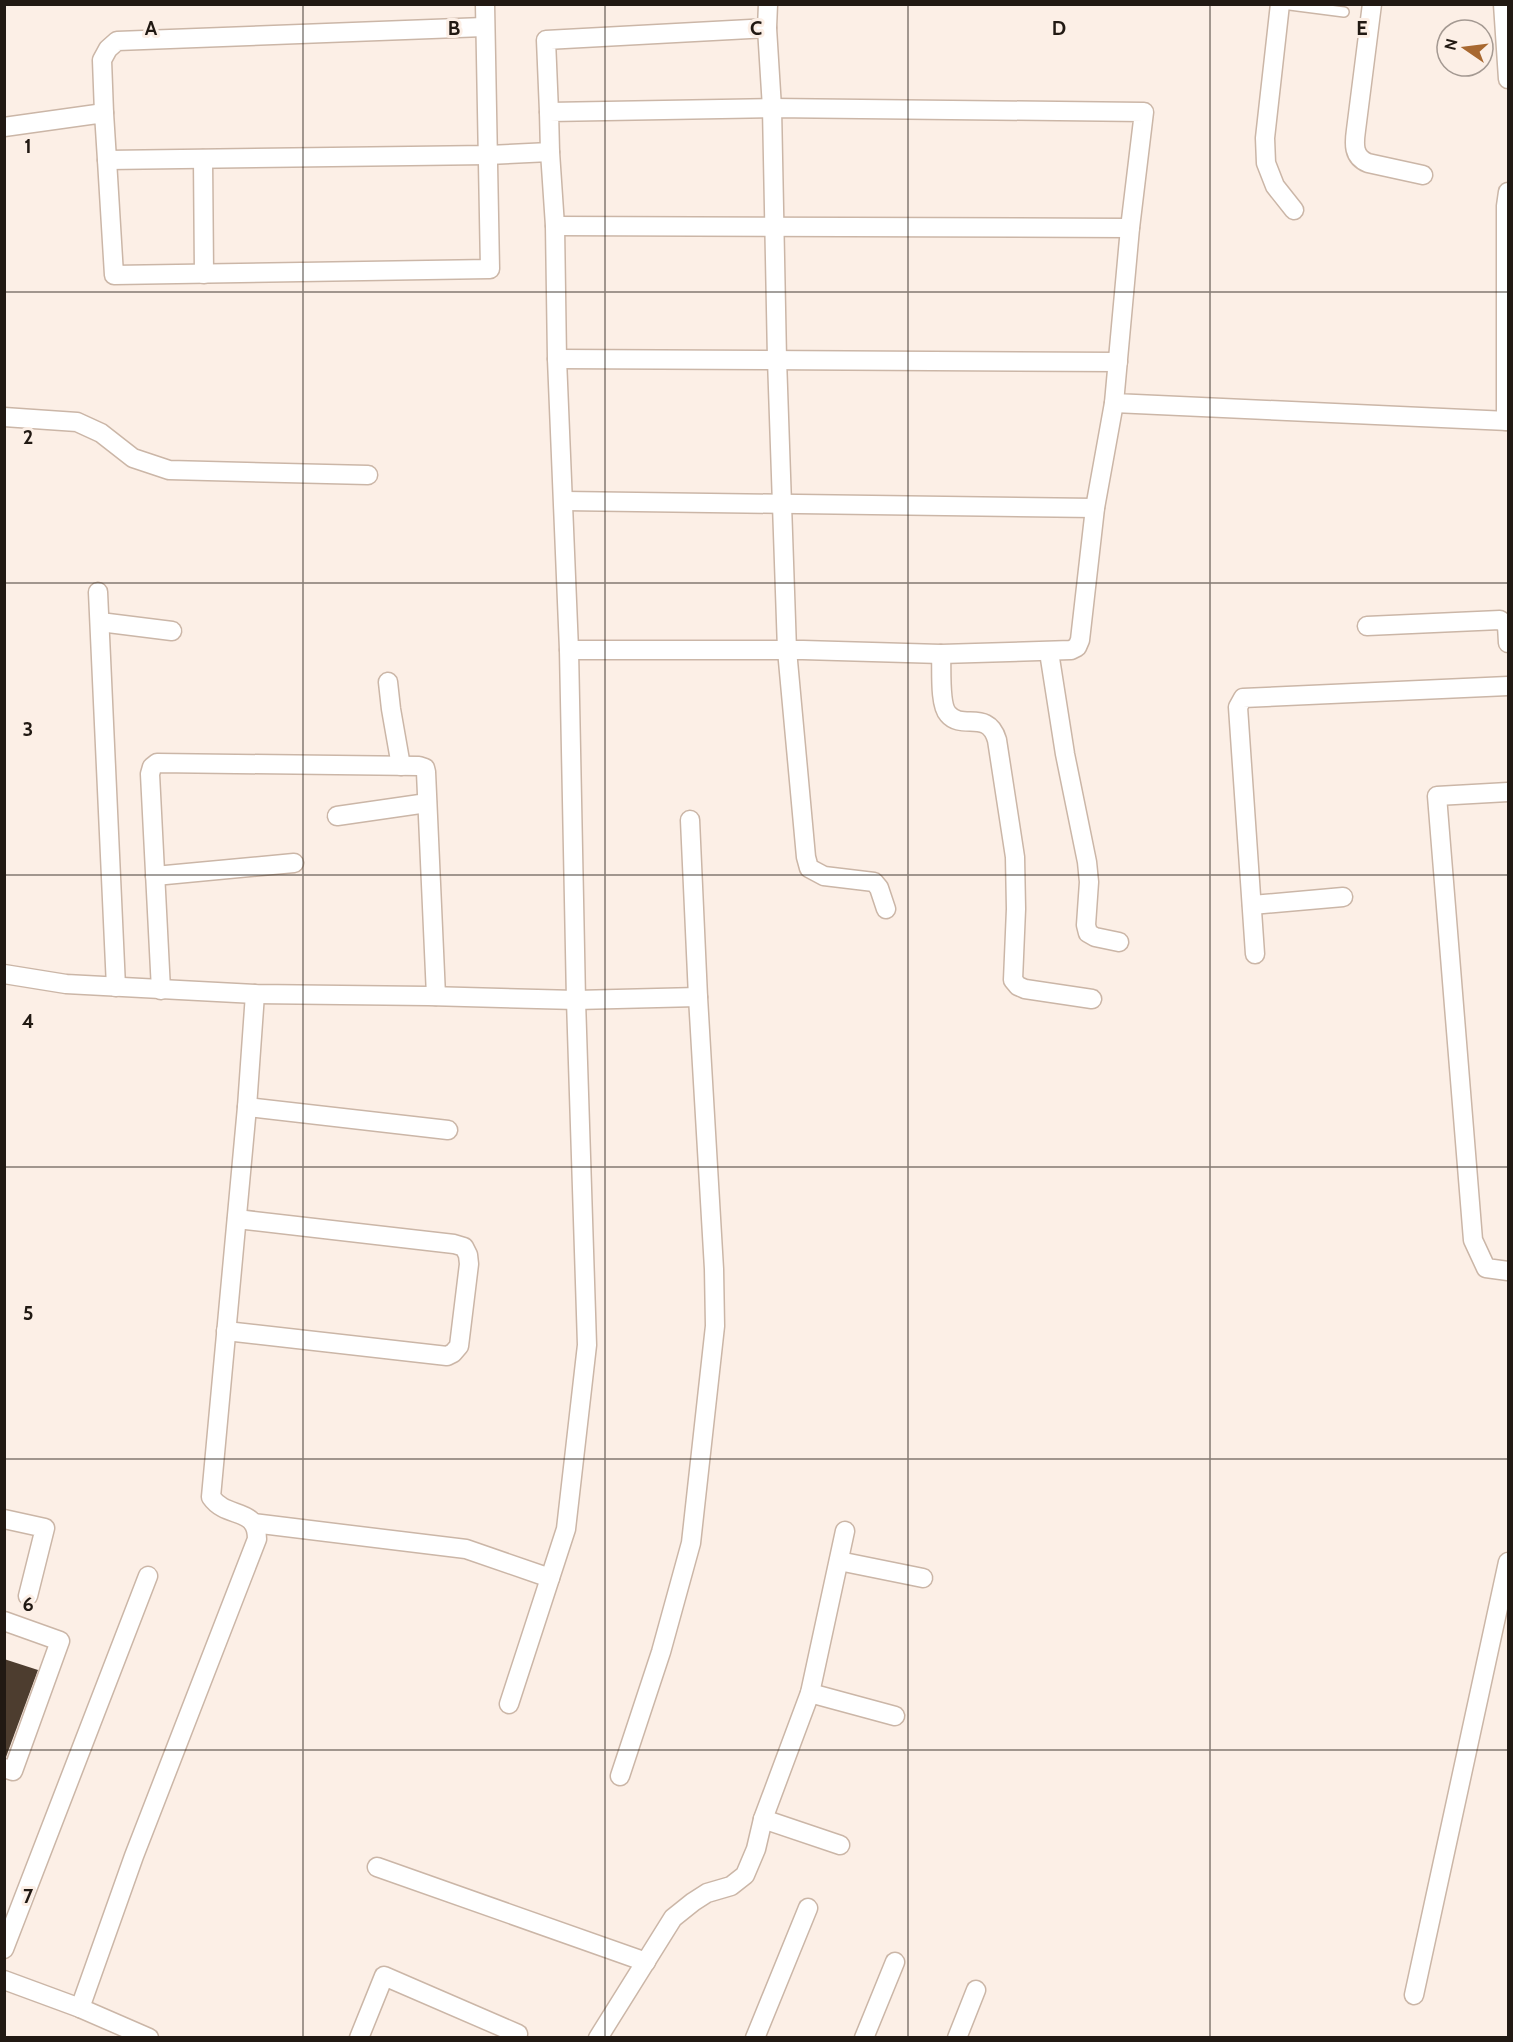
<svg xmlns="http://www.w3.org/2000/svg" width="1513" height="2042" viewBox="0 0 1513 2042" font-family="Cabin,sans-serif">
	<rect width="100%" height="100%" fill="#fcefe6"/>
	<!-- building -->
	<polygon fill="#4d3d2f" points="4,1659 38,1670 6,1757 4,1757"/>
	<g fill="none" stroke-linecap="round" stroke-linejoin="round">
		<defs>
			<polyline id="lane" points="1282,4 1344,12"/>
			<g id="street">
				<polyline points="768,4 767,28 772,108 777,359 787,650 806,857 809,868 824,876 874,882 879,888 886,909"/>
				<polyline points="1280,4 1265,138 1266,163 1275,186 1294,210"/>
				<path d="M1372 4 1356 130C1354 144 1353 157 1368 163L1423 175"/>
				<polyline points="1503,4 1508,79"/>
				<polyline points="549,112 546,40 767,28"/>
				<polyline points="104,113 102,60 108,49 117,41 484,27"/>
				<polyline points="4,127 104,113 107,160 488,155 550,152 549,112 772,108 1144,112 1130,228 1114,403 1508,421"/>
				<polyline points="203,159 204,274"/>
				<polyline points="107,160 114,275 490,269 485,4"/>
				<polyline points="555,226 1130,228"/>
				<polyline points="557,359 1118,362"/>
				<polyline points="4,417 77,422 101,433 133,458 169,470 368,475"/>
				<polyline points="1506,421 1506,206 1508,192"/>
				<polyline points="564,501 1095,508"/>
				<polyline points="98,592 116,987"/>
				<polyline points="100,622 172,631"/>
				<polyline points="1367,626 1500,620 1507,625 1508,643"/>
				<polyline points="569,650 803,650 941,654 1071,650 1077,647 1080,640 1095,508 1114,403"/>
				<polyline points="1049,652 1065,754 1087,862 1089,882 1086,925 1088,933 1095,937 1119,942"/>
				<path d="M941 654C942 668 939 704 948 714 962 731 988 709 997 740L1015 857 1016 909 1013 980 1018 986 1025 989 1092 999"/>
				<polyline points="388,682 391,709 401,766"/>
				<polyline points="1508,792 1437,796 1473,1240 1486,1268 1508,1271"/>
				<polyline points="337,816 427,803"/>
				<polyline points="155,876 294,863"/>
				<polyline points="1252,905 1343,897"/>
				<polyline points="1255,954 1238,707 1243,698 1508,686"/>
				<polyline points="4,974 66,984 255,994 428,996 576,1000 698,997"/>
				<polyline points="161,990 150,774 152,767 157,763 419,766 425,768 426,772 436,996"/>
				<polyline points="247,1107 448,1130"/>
				<polyline points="226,1331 447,1356 453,1353 459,1346 469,1264 468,1255 464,1247 454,1244 237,1219"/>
				<polyline points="4,1519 45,1528 28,1596"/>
				<polyline points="253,1523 466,1549 550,1578"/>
				<polyline points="839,1561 923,1578"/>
				<polyline points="4,1621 60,1641 13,1771 4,1768"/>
				<polyline points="810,1693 895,1716"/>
				<polyline points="509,1704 566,1529 587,1345 576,1000 569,650 557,359 555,226 550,152"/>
				<polyline points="620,1776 661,1652 691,1543 715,1326 714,1269 698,997 690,820"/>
				<polyline points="763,1819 840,1845"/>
				<polyline points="377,1867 646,1962"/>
				<polyline points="4,1949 148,1576"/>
				<polyline points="4,1980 80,2008 149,2038"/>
				<polyline points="1414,1995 1508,1562"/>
				<path d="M80 2008 134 1856 257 1539C257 1506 227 1520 211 1497L247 1107 255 994"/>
				<polyline points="359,2038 384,1976 518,2034 515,2038"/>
				<polyline points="598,2038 673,1918 693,1902 707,1893 731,1886 745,1875 756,1849 763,1819 810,1693 845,1531"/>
				<polyline points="755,2038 808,1908"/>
				<polyline points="864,2038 895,1962"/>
				<polyline points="957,2038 976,1990"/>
			</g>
		</defs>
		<!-- lane casing -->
		<use href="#lane" stroke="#cbb6a7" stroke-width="12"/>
		<!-- street casing -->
		<use href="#street" stroke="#cbb6a7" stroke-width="21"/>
		<!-- lane -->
		<use href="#lane" stroke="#fff" stroke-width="9"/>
		<!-- street -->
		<use href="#street" stroke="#fff" stroke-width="18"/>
	</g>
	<!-- grid -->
	<path fill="none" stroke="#211913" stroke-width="1.5" stroke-opacity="0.55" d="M303 4V2038M605 4V2038M908 4V2038M1210 4V2038M4 292H1508M4 583H1508M4 875H1508M4 1167H1508M4 1459H1508M4 1750H1508"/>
	<g font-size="20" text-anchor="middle" font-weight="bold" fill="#211913" stroke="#fcefe6" stroke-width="6" stroke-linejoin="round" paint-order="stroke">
		<text x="151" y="35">A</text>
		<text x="454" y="35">B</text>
		<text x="756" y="35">C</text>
		<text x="1059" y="35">D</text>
		<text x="1362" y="35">E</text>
		<text x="28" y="153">1</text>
		<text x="28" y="444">2</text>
		<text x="28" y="736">3</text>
		<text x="28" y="1028">4</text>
		<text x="28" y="1320">5</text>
		<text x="28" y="1611">6</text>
		<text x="28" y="1903">7</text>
	</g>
	<!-- border -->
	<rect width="1513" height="2042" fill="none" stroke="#211913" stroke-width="12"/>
	<!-- north arrow -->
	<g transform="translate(1465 48) rotate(284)"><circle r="28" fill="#fcefe6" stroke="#a49992" stroke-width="1.5"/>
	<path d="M0-4.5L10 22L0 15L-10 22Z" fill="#a86830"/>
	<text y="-9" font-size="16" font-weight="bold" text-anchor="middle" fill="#211913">N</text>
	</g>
</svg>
